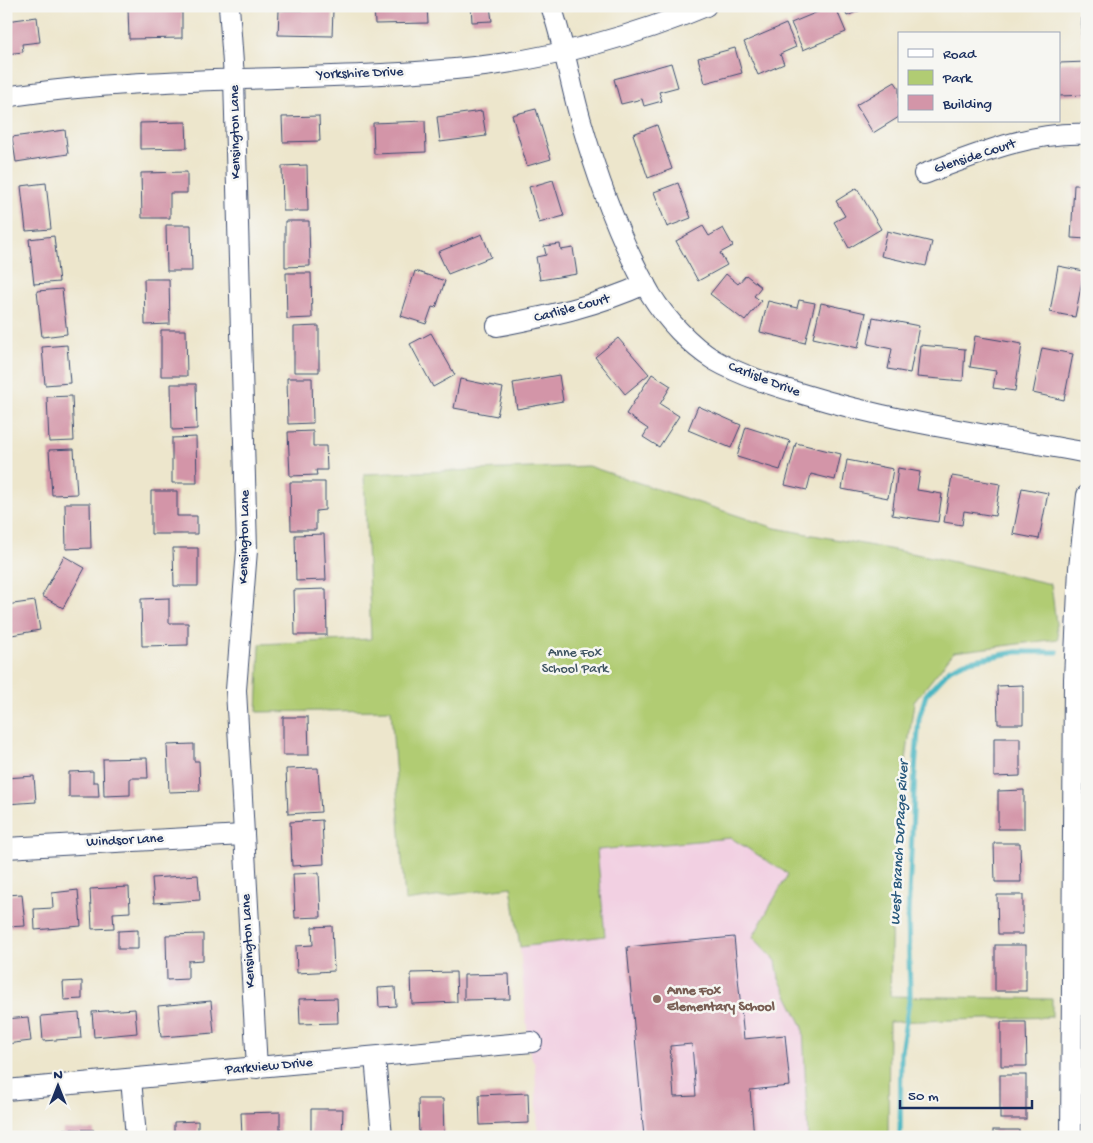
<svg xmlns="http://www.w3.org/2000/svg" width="1093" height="1143" viewBox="0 0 1093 1143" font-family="'Gochi Hand',sans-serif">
	<rect width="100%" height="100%" fill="#f6f6f2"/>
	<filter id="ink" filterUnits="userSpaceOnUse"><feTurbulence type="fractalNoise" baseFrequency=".02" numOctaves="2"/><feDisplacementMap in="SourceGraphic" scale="10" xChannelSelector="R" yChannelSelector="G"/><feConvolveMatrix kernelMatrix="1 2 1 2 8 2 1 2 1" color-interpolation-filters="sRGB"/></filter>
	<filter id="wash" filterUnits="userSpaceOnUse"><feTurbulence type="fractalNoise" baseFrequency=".0096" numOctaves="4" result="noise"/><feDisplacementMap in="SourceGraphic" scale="20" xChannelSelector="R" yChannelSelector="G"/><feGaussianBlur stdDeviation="1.12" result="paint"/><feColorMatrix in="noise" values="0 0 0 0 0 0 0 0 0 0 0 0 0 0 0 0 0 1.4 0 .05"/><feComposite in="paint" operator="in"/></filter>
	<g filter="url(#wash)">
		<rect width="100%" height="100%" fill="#ede6cc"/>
		<!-- built -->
		<polygon fill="#f2d0e2" points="731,838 788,875 753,937 776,961 779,979 803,1027 808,1137 538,1137 535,1065 530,1053 526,1019 520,947 605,936 597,850"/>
		<!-- green -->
		<polygon fill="#b1cc73" stroke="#667e68" points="588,466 775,528 932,557 1051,584 1058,639 954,652 914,702 901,796 892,901 890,996 1052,999 1052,1017 889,1022 888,1137 808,1137 803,1027 779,979 776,961 753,937 788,874 731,838 597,850 605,936 520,947 511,887 405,901 391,710 257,712 260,644 371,639 364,474"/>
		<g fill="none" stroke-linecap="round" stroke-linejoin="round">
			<!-- stream -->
			<polyline stroke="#48b6c2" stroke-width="5" points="900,1137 901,1052 910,995 908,916 915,770 919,718 926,695 950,669 965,662 1016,652 1057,652"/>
		</g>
		<g id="blocks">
			<!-- building -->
			<g fill="#d395a8" fill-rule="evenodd">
				<polygon points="374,6 427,6 428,23 375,24"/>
				<polygon points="471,6 490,6 492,21 472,22"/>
				<polygon points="832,6 835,6 846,32 803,50 791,23"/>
				<polygon points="843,6 870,6 847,16"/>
				<polygon points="1082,6 1087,6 1087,36 1081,35"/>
				<polygon points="182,7 182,38 129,39 128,8"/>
				<polygon points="279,10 333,10 332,36 278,35"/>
				<polygon points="37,17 40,42 22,44 23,52 6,54 6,21"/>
				<polygon points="786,24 796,47 780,54 784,64 758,75 744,42"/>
				<polygon points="735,48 742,73 705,83 698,58"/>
				<polygon points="1087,62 1087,95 1059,96 1059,63"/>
				<polygon points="671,63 678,87 659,92 662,101 644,106 642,99 621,104 614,79"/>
				<polygon points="895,82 899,88 899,117 873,133 856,105"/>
				<polygon points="536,109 551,159 527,166 512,115"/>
				<polygon points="482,111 486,136 440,142 437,117"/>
				<polygon points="319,116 320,141 283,142 282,117"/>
				<polygon points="425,121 426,152 374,154 373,123"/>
				<polygon points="186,122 187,148 140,149 140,123"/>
				<polygon points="657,125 672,169 648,178 633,134"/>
				<polygon points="65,130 68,154 16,162 12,137"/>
				<polygon points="307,165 308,211 283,211 282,166"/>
				<polygon points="187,172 187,193 170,193 170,218 142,218 141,173"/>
				<polygon points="553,180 564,216 539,223 529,187"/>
				<polygon points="46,183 51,229 26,231 21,186"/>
				<polygon points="678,183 691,218 667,227 654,192"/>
				<polygon points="1074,185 1087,185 1087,239 1071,238"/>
				<polygon points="857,188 881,229 849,248 834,222 845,216 836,201"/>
				<polygon points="285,221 309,221 310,266 285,267"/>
				<polygon points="166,225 191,225 192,271 167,271"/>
				<polygon points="703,226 709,236 723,228 733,246 720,253 727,265 698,281 676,241"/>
				<polygon points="887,231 932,242 926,266 881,256"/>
				<polygon points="482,234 491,257 448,274 438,252"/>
				<polygon points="54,236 59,282 34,284 29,239"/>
				<polygon points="560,244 561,250 573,248 577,274 540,280 536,257 546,255 544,246"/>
				<polygon points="1058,266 1084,271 1075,317 1050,312"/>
				<polygon points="415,271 445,281 436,308 432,307 426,324 401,316"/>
				<polygon points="286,273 311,273 312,318 287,319"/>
				<polygon points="726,274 738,284 746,275 761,287 754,296 761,301 745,321 710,294"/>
				<polygon points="144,279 169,279 170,324 145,325"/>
				<polygon points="62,289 67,334 42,337 37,291"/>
				<polygon points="799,300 815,303 805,343 760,332 768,301 797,308"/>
				<polygon points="821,303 866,313 858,348 813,338"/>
				<polygon points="873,317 919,326 910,373 888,369 892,349 868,344"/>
				<polygon points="319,326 319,372 294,372 294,327"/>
				<polygon points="161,330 186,330 187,376 161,376"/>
				<polygon points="431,333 455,375 433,387 410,344"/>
				<polygon points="975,336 1022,344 1015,391 993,388 996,371 970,367"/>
				<polygon points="618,338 649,374 625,394 595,357"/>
				<polygon points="67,345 70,383 45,385 42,347"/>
				<polygon points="920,345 965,349 963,381 917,377"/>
				<polygon points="1042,348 1073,354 1064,400 1033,393"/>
				<polygon points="652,374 671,386 660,404 679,416 659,447 643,437 648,429 626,414"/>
				<polygon points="559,375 563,401 517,409 513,383"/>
				<polygon points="287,378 312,378 313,423 288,424"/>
				<polygon points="460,379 503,388 497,416 454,408"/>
				<polygon points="171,384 196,384 197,429 172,430"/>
				<polygon points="72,396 74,441 49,442 47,397"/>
				<polygon points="698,406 741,425 731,448 688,430"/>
				<polygon points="746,427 790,441 780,470 737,457"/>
				<polygon points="313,431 313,446 326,446 327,470 316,470 317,475 290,476 288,432"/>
				<polygon points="196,437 197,483 172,483 172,438"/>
				<polygon points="796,443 841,454 835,480 811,474 807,490 785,485"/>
				<polygon points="74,449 77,494 52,495 49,450"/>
				<polygon points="847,460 893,469 888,498 842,489"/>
				<polygon points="898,468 920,472 917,490 942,494 938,522 892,515"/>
				<polygon points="952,476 1000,484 995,516 964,511 962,525 944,522"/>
				<polygon points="290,482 325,482 325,510 316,511 316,530 291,530"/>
				<polygon points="1022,488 1048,493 1039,539 1013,534"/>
				<polygon points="151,491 177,491 177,516 197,516 197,534 151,534"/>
				<polygon points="65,503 90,503 91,548 66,549"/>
				<polygon points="324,534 326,580 296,581 295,535"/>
				<polygon points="173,548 198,548 198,586 174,586"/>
				<polygon points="64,556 85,568 63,608 42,596"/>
				<polygon points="326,589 327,635 295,635 294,590"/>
				<polygon points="169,598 169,623 188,623 188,645 142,646 141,599"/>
				<polygon points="35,601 40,630 6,636 6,605"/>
				<polygon points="1023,685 1023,724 998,724 997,686"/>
				<polygon points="283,717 308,717 309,755 283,755"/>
				<polygon points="994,738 1020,738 1020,776 994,777"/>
				<polygon points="194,744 194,761 199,761 200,791 169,792 167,745"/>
				<polygon points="147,758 148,778 130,778 130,795 104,796 103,759"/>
				<polygon points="318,768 321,812 288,814 286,769"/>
				<polygon points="93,771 93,782 98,782 99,797 69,797 69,772"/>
				<polygon points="34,776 36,802 6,804 6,778"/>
				<polygon points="1024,790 1024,829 998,829 998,791"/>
				<polygon points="322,820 324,864 292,866 290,822"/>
				<polygon points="994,843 1020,843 1021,882 995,882"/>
				<polygon points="319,873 321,917 295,918 293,874"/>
				<polygon points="198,875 200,900 154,903 152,878"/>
				<polygon points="129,887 130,912 113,913 114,928 92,929 90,889"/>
				<polygon points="78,890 81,926 35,930 34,909 53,908 52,893"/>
				<polygon points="22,894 25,926 6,927 6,895"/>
				<polygon points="997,895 1023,895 1023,934 998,934"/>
				<polygon points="332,926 334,971 297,973 296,946 313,945 312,927"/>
				<polygon points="138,930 138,949 118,949 118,931"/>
				<polygon points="203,934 203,960 188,961 188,979 167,980 166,935"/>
				<path d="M734 937 744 1039 785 1035 790 1086 750 1090 754 1137H644L627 947ZM692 1044 696 1096 674 1097 670 1046Z"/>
				<rect x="995" y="945" width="31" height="46"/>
				<polygon points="456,972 457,1002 412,1004 411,973"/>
				<polygon points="509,974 510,999 464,1000 464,975"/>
				<polygon points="82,981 82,999 64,1000 63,982"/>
				<polygon points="395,987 396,1006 379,1007 378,988"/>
				<polygon points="337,998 338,1023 300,1024 299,999"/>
				<polygon points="211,1001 214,1033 161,1037 158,1006"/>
				<polygon points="135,1009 137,1033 94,1037 92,1012"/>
				<polygon points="79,1013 81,1038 43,1041 41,1016"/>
				<polygon points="28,1017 31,1041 6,1044 6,1019"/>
				<polygon points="1001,1022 1026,1022 1027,1066 1001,1066"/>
				<rect x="1000" y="1075" width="26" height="44"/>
				<polygon points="528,1093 529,1123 480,1125 479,1095"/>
				<polygon points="418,1099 443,1099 444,1137 419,1137"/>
				<polygon points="311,1109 343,1109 342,1137 311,1137"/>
				<polygon points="280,1112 280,1137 242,1137 241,1113"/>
				<polygon points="198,1121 198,1137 174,1137 174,1122"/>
				<polygon points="63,1129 94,1130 93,1137 62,1137"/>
				<rect x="993" y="1130" width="26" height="7"/>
			</g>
		</g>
	</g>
	<g filter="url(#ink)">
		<use href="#blocks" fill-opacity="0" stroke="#3a4a6e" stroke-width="1"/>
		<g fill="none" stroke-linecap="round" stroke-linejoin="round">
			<defs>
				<g id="street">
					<polyline points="229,6 234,78 247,550 236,690 257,1068"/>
					<path d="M551 6C564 43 570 83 581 121 598 180 620 242 651 295 666 319 690 345 714 360 742 376 775 386 806 395 897 423 993 435 1087 453"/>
					<path d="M6 97C165 72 325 84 484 66 557 57 638 35 706 6"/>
					<path d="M924 174C975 155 1031 131 1087 134"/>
					<path d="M497 326C548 316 597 306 645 284"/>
					<polyline points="6,848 243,835"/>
					<polyline points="375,1057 382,1137"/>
					<polyline points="131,1079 136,1137"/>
					<polyline points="6,1090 532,1042"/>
					<polyline points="1071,1137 1074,679 1079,568 1087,495"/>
				</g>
			</defs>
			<!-- street casing -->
			<use href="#street" stroke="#3a4a6e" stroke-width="22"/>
			<!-- street -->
			<use href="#street" stroke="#fff" stroke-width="20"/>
		</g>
	</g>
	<!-- markers -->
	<circle fill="#8d6e63" stroke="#f6f6f2" stroke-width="2" cx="657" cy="999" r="5"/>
	<g text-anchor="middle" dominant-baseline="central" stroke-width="5" stroke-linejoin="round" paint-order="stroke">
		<!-- street labels -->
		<g font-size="14" fill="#1b2f5e" stroke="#f6f6f2">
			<text transform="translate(360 74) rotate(-2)">Yorkshire Drive</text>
			<text transform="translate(236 132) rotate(-91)">Kensington Lane</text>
			<text transform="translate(975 157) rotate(-18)">Glenside Court</text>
			<text transform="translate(572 309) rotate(-15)">Carlisle Court</text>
			<text transform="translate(764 380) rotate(21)">Carlisle Drive</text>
			<text transform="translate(245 537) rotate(-89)">Kensington Lane</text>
			<text transform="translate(125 841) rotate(-3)">Windsor Lane</text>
			<text transform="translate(249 941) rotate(-93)">Kensington Lane</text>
			<text transform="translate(269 1067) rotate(-5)">Parkview Drive</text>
		</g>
		<!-- park labels -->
		<g font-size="14" fill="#405663" stroke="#f6f6f2">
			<text x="575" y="653">Anne Fox<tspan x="575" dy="16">School Park</tspan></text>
		</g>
		<!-- education labels -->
		<g font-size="14" font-weight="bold" fill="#785e54" stroke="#f6f6f2" text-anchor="start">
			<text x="667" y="991">Anne Fox<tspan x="667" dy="16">Elementary School</tspan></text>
		</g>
		<!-- water labels -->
		<g font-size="15" font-style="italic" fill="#28587c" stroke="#f6f6f2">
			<text transform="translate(900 843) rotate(-87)">West Branch DuPage River</text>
		</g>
	</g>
	<!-- margin -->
	<rect width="1093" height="1143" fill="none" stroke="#f6f6f2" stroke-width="25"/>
	<!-- legend -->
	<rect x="898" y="32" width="162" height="90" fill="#f6f6f2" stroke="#9ea6b7"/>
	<rect x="908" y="49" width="25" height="8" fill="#ffffff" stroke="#9ea6b7"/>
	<text x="943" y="58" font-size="15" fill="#1b2f5e">Road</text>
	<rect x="908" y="70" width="25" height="15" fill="#b1cc73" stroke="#9ea6b7"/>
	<text x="943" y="82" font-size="15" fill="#1b2f5e">Park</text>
	<rect x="908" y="95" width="25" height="15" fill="#d395a8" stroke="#9ea6b7"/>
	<text x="943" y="108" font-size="15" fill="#1b2f5e">Building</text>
	<!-- north arrow -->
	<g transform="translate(58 1086)" stroke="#f6f6f2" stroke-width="4" paint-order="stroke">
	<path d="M0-4L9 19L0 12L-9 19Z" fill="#1b2f5e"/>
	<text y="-8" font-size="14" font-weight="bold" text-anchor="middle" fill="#1b2f5e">N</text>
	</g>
	<!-- scale -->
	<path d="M900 1100v8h132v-8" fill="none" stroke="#1b2f5e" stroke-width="2.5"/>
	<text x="908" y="1100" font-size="15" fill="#1b2f5e" stroke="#f6f6f2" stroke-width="4" paint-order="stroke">50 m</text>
</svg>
